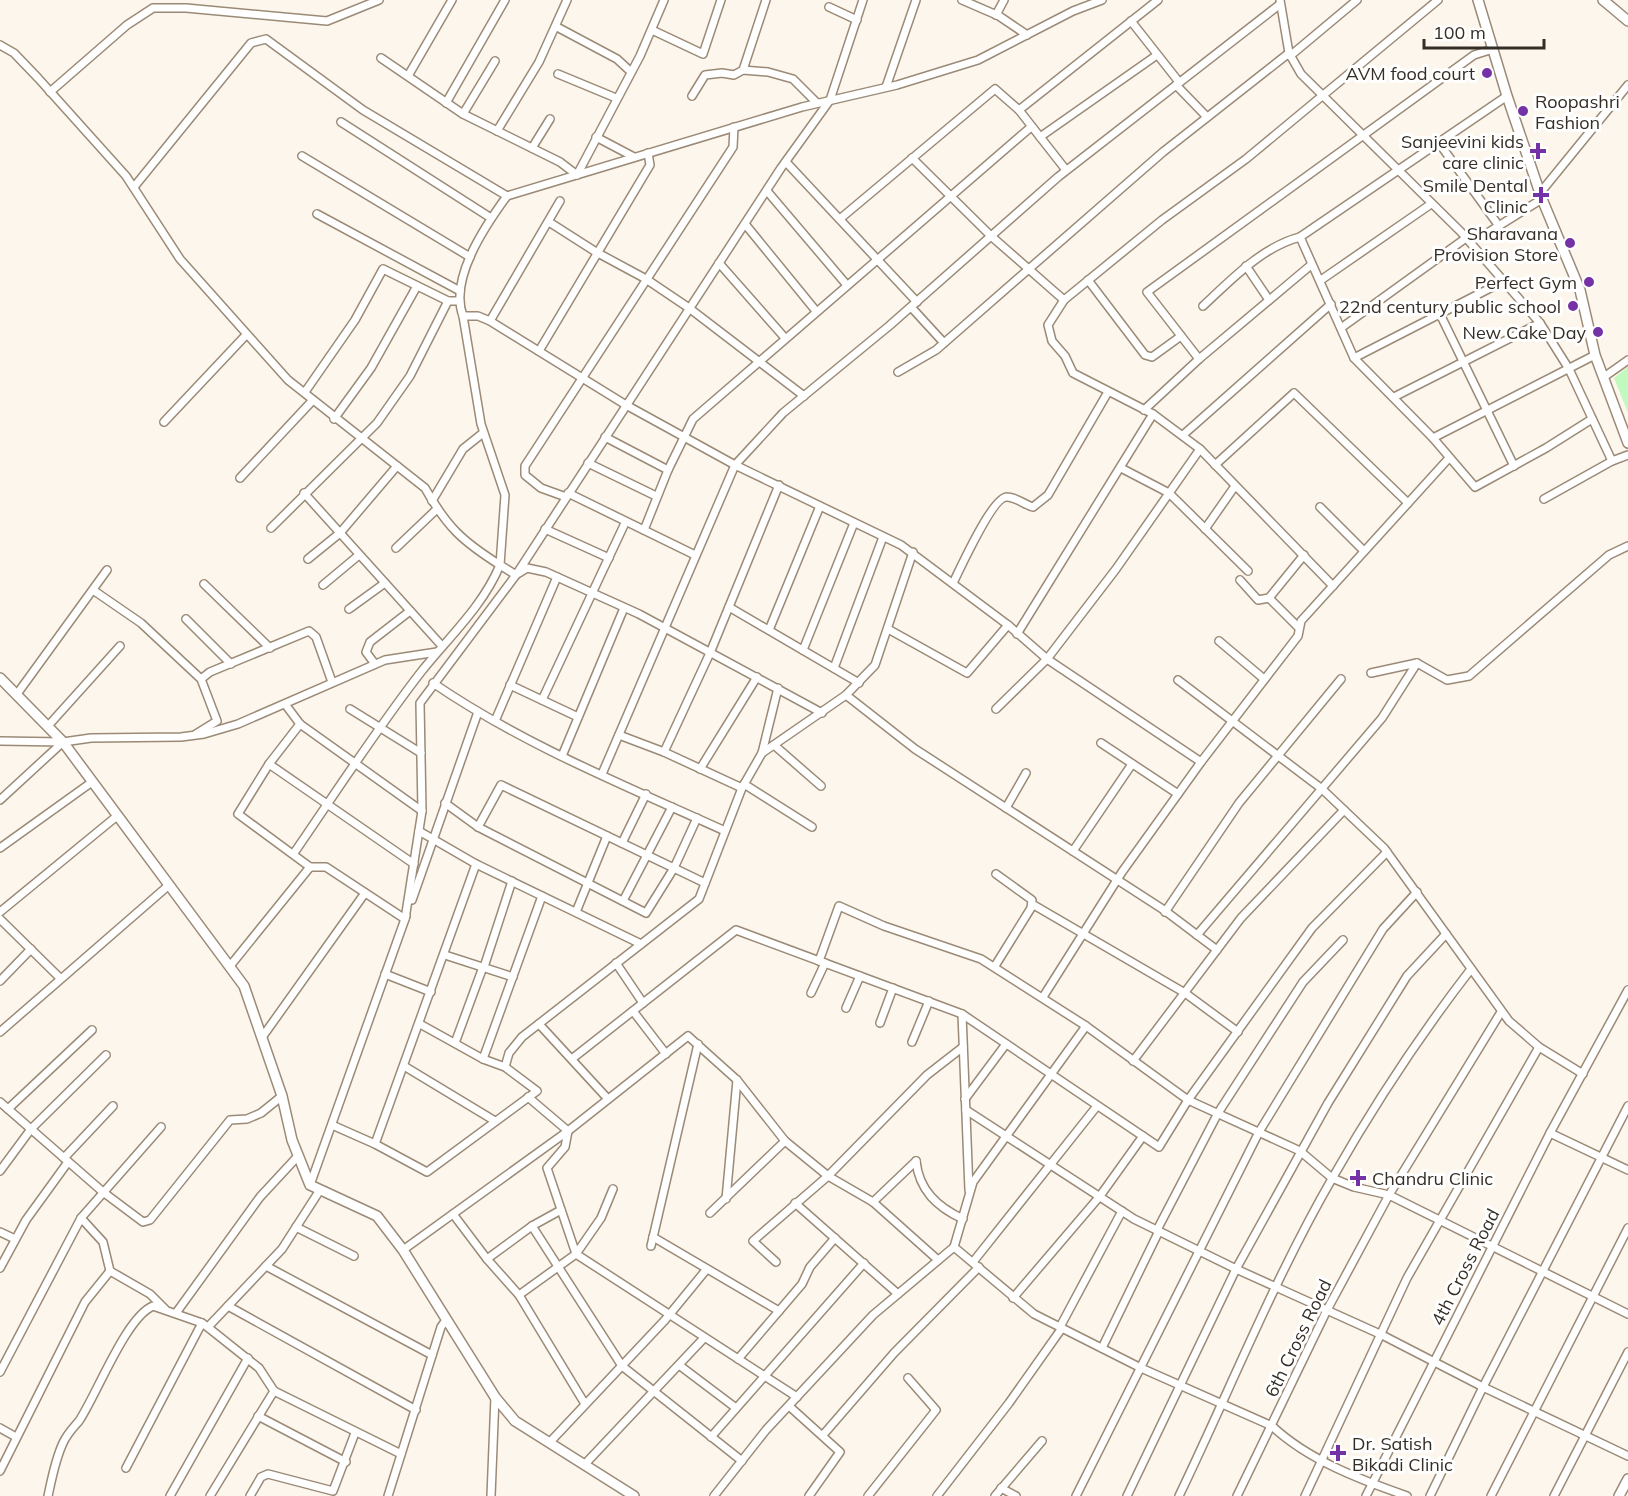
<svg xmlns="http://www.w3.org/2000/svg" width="1628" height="1496" viewBox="0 0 1628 1496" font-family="Mulish,sans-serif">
	<rect width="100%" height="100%" fill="#fdf6ed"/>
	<!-- green -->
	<polygon fill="#c2f9be" points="1628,367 1628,413 1614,378"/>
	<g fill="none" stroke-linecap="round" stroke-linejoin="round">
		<defs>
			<g id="street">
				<polyline points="962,0 999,16 1027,35"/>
				<polyline points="1280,0 1289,53 1301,74 1461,232 1540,323 1569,369 1612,461 1628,455"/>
				<polyline points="829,7 857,20"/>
				<polyline points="996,15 1004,0"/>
				<polyline points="1131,21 1179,82"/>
				<polyline points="557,27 617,59 630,71"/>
				<polyline points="652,30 703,54 721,0"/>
				<path d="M0 45 14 53 38 78 126 176 180 259 288 380 425 488C447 527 462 541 500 565 483 606 449 637 421 672 376 730 336 792 294 853"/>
				<polyline points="1290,56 1357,0"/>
				<polyline points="381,58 463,114 560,162 577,175 640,56 664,0"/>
				<polyline points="743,70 766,0"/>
				<polyline points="558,74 616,98"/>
				<polyline points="408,76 452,0"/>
				<polyline points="1176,85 1207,117"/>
				<polyline points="886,87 916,0"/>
				<polyline points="50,92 127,25 153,8 186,8 327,21 379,0"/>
				<polyline points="692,96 705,75 722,73 734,75 743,70 768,72 793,79 817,103"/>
				<polyline points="446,103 505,0"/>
				<polyline points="1019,110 1158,0"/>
				<polyline points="463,114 495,61"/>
				<polyline points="341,122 491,218"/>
				<polyline points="497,131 539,62 567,0"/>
				<polyline points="596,137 634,157"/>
				<polyline points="1040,137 1157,55"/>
				<polyline points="1439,143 1499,226"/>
				<polyline points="532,148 550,119"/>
				<polyline points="302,156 470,257"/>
				<polyline points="912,158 991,236 1064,300"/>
				<polyline points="786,162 917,302"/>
				<polyline points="134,187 251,43 266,39 363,110 507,196"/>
				<polyline points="767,191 846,284"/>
				<polyline points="1540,193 1628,85"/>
				<polyline points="317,214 460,291"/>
				<polyline points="841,218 995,89 1019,110 1066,170"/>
				<polyline points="549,222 596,252 646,279 689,308 804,396"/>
				<polyline points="745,224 816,311"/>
				<polyline points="1489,232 1542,199"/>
				<polyline points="1300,237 1354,358 1433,438 1475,487 1546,448 1592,419"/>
				<polyline points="719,263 785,338"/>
				<polyline points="1246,266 1269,300"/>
				<polyline points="1088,280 1145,355 1152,357 1181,336"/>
				<polyline points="1321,280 1431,204"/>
				<path d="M1203 306C1232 279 1262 247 1300 237L1507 96"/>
				<polyline points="911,307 944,343"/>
				<polyline points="1440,314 1514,466"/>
				<polyline points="463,316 478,316 490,321 626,405 735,465 901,545 1008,625 1047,659 1201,762"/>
				<polyline points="490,321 560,201"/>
				<polyline points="1341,328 1466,238"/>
				<polyline points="539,351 650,165 648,153"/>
				<polyline points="1354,358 1504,281"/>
				<polyline points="1199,359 1147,292 1474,55 1493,49"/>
				<polyline points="898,372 936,350 1163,152 1289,53"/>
				<polyline points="1604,377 1628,360"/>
				<polyline points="305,392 355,320 383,269 448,301"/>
				<polyline points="1394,397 1540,323"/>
				<polyline points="1144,410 1199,359 1311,265"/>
				<polyline points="334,419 371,368 417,286"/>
				<polyline points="164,422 246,335"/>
				<polyline points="1183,435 1331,304"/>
				<polyline points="605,437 668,470"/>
				<polyline points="1433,438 1595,355"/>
				<polyline points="588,463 656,496"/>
				<polyline points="1215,465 1294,393 1408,503"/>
				<polyline points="1121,468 1169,493 1248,571"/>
				<polyline points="240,478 313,400"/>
				<polyline points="304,493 442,646"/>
				<polyline points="568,493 695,555"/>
				<polyline points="566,497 541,488 525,475 525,466 733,147 734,127"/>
				<polyline points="1544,499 1612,461"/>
				<polyline points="432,501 463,449 483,433"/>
				<polyline points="1320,507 1364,551"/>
				<polyline points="271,528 377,423 410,376 448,301 458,301"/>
				<polyline points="545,529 609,558"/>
				<polyline points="1205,529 1235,486"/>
				<polyline points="644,530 668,470 693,419 1031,127"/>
				<polyline points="396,548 437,509"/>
				<polyline points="308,559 340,533 397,466"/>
				<polyline points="519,573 527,568 546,572 639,614 822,713"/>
				<path d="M516 575 500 565 505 495 481 424 463 316C449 279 485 226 507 196L802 107 897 85 978 60 1073 11 1102 0"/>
				<polyline points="1240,580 1258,600 1269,598 1304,555"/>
				<path d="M953 583C960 569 993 496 1007 497 1016 497 1025 505 1033 507L1048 495 1108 392"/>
				<polyline points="204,584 270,648"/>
				<polyline points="323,585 359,555"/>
				<polyline points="1333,586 1200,449 1153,414 1073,373 1065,356 1052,341 1048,325 1064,300 1162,220 1246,159 1438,0"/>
				<polyline points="93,590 141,623 201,679 217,721 196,734"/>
				<polyline points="1269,598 1299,628"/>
				<polyline points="729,607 859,683"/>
				<polyline points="349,609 385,583"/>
				<polyline points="186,619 231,664"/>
				<polyline points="888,629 967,673 1008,625"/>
				<polyline points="769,630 820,506"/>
				<polyline points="1017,634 1153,414"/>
				<polyline points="1219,641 1264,679"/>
				<polyline points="803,650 854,523"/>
				<polyline points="375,664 366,652 370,642 410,611"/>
				<polyline points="834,668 883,537"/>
				<polyline points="1371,673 1417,663 1447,680 1469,676 1609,555 1628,546"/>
				<polyline points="201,679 210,672 309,631 316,637 332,682"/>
				<polyline points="1178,680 1322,789 1384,848 1509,1021 1539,1047 1583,1074"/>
				<path d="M433 683C522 744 626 786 725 831"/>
				<polyline points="510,685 578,717"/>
				<polyline points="17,694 107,570"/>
				<polyline points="846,695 915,749 1164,910 1217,950"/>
				<polyline points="542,700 625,523"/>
				<polyline points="285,704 300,724 422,811"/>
				<polyline points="350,709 421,753"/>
				<polyline points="996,709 1047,659 1116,569 1200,449"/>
				<polyline points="495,721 557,577"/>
				<polyline points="300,724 269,764 238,814 310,867 326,867 405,919 406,916"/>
				<polyline points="48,726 120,646"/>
				<polyline points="619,735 664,752 742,788"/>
				<polyline points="0,741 63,742 91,738 181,737 204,734 238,724 385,660 437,652"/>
				<polyline points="1101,743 1178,794"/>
				<polyline points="774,745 821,786"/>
				<polyline points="664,752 710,653 779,485"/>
				<polyline points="762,753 846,695 875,665 913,552"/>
				<polyline points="562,756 624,608"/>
				<polyline points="269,764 414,864"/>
				<polyline points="700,769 757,677"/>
				<polyline points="602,774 735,465 783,413 889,326 1058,177 1279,5"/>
				<polyline points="744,784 812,827"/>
				<polyline points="0,800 63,742"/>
				<polyline points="445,803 478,827 646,913 674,868 697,818"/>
				<polyline points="1006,808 1026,773"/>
				<polyline points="478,827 501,785 705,883"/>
				<polyline points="419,831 476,864 641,944"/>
				<polyline points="622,843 646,794"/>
				<polyline points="0,848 92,782"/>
				<polyline points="1073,851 1132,764"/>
				<polyline points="412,900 478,712"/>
				<polyline points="623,901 672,807"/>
				<polyline points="1032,904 1185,993 1238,1032"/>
				<polyline points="0,912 117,816"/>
				<polyline points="576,912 607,836"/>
				<polyline points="1165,912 1239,803 1341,679"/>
				<polyline points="0,919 60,978"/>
				<polyline points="1197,935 1382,718 1417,663"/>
				<polyline points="445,955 513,977"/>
				<polyline points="819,961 839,906 884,926 981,959 1086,1026 1188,1100 1300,1151 1332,1178 1354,1187 1389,1195 1628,1314"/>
				<polyline points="616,963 643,1003"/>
				<polyline points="230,966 310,867"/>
				<polyline points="995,966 1031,908 1032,900 996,874"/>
				<polyline points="484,967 512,881"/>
				<polyline points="385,974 431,992"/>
				<polyline points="0,981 31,949"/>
				<polyline points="811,993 825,963"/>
				<polyline points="1043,997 1122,872 1201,762 1298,636 1301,621 1449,458"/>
				<polyline points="846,1008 860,976"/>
				<polyline points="633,1011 666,1054"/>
				<polyline points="962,1014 969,1190"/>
				<polyline points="880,1023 893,988"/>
				<polyline points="539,1024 608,1099"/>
				<polyline points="0,1032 169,885"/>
				<polyline points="263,1036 365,893"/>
				<polyline points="912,1042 929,1001"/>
				<polyline points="455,1043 483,967"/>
				<polyline points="573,1058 736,930 962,1014 1159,1147 1188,1100 1312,928 1387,852"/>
				<polyline points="483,1059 542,896"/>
				<polyline points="1133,1061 1241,918 1344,810"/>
				<polyline points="404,1066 495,1121"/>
				<polyline points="505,1067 509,1053 522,1037 699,899 742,788 762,753 778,688"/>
				<polyline points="528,1097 568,1131 565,1147 547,1168 576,1254 797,1397"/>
				<polyline points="965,1099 1006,1044"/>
				<polyline points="0,1102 103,1192 143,1222 150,1220 230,1120 247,1119 261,1113 282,1096"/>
				<polyline points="8,1109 92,1030"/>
				<polyline points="966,1110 1134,1219 1236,1269 1382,1335 1483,1387 1628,1456"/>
				<polyline points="332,1125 375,1144 427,1172 537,1091 505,1067 483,1059 420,1024"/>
				<polyline points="1550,1133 1628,1170"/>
				<polyline points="375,1144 476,864"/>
				<polyline points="64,1158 113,1106"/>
				<path d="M916 1161C919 1190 937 1207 963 1219"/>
				<polyline points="0,1171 31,1129 106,1055"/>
				<polyline points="310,1185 405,919 422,811 420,703 516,575 781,168 830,100 863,0"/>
				<polyline points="1100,1196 1143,1136"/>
				<polyline points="726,1199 737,1080"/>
				<polyline points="873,1202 916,1161"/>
				<polyline points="795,1203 898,1294"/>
				<polyline points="710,1213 785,1141"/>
				<polyline points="453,1214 487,1259 519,1295 585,1404"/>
				<polyline points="81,1218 103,1242 110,1271 150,1294 165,1309"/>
				<polyline points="532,1226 622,1366 742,1461"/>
				<polyline points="296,1227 354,1256"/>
				<polyline points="1157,1230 1218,1113 1303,982 1343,940"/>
				<polyline points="0,1232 15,1239"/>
				<polyline points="653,1237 779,1311"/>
				<polyline points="651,1246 698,1044"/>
				<polyline points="954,1247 973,1182 1086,1026"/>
				<polyline points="403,1250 568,1131 688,1036 737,1080 785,1141 828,1176 873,1202 938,1260"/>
				<polyline points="487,1259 532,1226 561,1210"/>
				<polyline points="776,1262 753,1241 828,1176 927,1075 963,1047"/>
				<polyline points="973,1262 1097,1106"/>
				<polyline points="266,1266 432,1355"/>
				<polyline points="0,1268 26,1220 68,1162"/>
				<polyline points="519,1295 576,1254 601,1218 613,1189"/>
				<polyline points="1013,1298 1100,1196"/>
				<polyline points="228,1306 416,1410"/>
				<polyline points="176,1313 260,1197 298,1156"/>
				<polyline points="208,1327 282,1249 320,1190"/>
				<polyline points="1060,1327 1122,1211"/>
				<polyline points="1102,1348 1159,1231"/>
				<polyline points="738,1359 802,1284 810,1267 835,1238"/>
				<polyline points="679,1365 736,1408"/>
				<polyline points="0,1372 81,1218 161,1127"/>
				<polyline points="789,1406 840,1452 809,1496"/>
				<polyline points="258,1416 346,1462"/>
				<polyline points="0,1428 16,1437"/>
				<polyline points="823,1435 894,1353 979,1267"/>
				<polyline points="711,1437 864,1263"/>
				<polyline points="550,1442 665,1320 706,1270"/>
				<polyline points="585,1464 704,1338"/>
				<polyline points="126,1468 202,1323"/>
				<polyline points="0,1471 85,1302 110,1271"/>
				<polyline points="1001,1488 1016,1496"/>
				<path d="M48 1496C52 1478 55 1460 63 1443 67 1434 73 1428 79 1421 97 1394 126 1317 153 1306L202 1323 210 1329 259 1368 274 1391 401 1454"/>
				<polyline points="170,1496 248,1358"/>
				<polyline points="210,1496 274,1391"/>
				<polyline points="250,1496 261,1477 268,1474 333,1491 355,1433"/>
				<polyline points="388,1496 441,1327 446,1320"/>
				<polyline points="491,1496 495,1397"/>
				<path d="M714 1496 766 1430 873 1315 954 1247 1034 1314 1141 1368 1272 1426C1308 1460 1361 1480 1407 1496"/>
				<polyline points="868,1496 936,1410 908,1378"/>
				<polyline points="937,1496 1009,1403 1062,1328"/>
				<polyline points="995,1496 1042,1441"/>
				<polyline points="1076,1496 1259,1132 1383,929 1417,892"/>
				<polyline points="1127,1496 1236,1269 1328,1103 1407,976 1446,934"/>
				<path d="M1179 1496C1230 1390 1274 1279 1333 1177 1374 1105 1420 1035 1471 969"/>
				<polyline points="1237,1496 1327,1310 1389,1195 1501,1012"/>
				<polyline points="1305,1496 1407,1278 1539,1047"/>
				<polyline points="1366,1496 1550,1133 1628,990"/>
				<polyline points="1430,1496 1483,1387 1628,1106"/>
				<polyline points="1491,1496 1628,1228"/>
				<polyline points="1554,1496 1628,1352"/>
			</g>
			<g id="secondary">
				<polyline points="1478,0 1507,96 1542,199 1580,290 1595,355 1628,443"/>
				<polyline points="1603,0 1628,21"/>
				<polyline points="0,678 63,742 244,986 282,1096 292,1140 310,1185 377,1216 403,1250 495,1397 515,1421 634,1496"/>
				<polyline points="1619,1496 1628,1479"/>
			</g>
		</defs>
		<!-- street casing -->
		<use href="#street" stroke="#9b8a76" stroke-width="10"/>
		<!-- secondary casing -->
		<use href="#secondary" stroke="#9b8a76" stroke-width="12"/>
		<!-- street -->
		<use href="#street" stroke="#fff" stroke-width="7"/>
		<!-- secondary -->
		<use href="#secondary" stroke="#fff" stroke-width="9"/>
	</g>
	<!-- markers -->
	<g fill="#7532a7" stroke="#fff" stroke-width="2">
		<circle cx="1487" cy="73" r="6"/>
		<circle cx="1523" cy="111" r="6"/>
		<path d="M1535 142h6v6h6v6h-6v6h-6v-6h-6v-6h6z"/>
		<path d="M1538 186h6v6h6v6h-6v6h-6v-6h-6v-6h6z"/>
		<circle cx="1570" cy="243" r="6"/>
		<circle cx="1589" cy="282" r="6"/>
		<circle cx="1573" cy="306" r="6"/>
		<circle cx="1598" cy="332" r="6"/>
		<path d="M1355 1169h6v6h6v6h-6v6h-6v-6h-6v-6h6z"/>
		<path d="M1335 1444h6v6h6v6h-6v6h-6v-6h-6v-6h6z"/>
	</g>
	<g text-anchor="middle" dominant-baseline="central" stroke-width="6" stroke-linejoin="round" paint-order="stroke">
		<!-- poi labels -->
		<g font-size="18" fill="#352e26" stroke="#fff" text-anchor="end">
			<text x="1475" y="73">AVM food court</text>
			<text x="1535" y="101" text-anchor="start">Roopashri<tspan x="1535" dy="21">Fashion</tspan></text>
			<text x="1524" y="141">Sanjeevini kids<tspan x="1524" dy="21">care clinic</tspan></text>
			<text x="1528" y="185">Smile Dental<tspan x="1528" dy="21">Clinic</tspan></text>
			<text x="1558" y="233">Sharavana<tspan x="1558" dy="21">Provision Store</tspan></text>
			<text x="1577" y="282">Perfect Gym</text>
			<text x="1561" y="306">22nd century public school</text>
			<text x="1586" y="332">New Cake Day</text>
			<text x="1372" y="1178" text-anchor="start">Chandru Clinic</text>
			<text x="1352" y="1443" text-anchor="start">Dr. Satish<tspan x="1352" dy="21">Bikadi Clinic</tspan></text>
		</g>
		<!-- street labels -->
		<g font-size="18" fill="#352e26" stroke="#fff">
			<text transform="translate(1465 1267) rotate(-63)">4th Cross Road</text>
			<text transform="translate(1298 1338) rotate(-64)">6th Cross Road</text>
		</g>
	</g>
	<!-- scale -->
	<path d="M1424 39v9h120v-9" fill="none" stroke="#352e26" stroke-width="3"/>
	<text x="1433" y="39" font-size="18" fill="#352e26" stroke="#ffffff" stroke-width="4.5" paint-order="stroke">100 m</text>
</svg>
